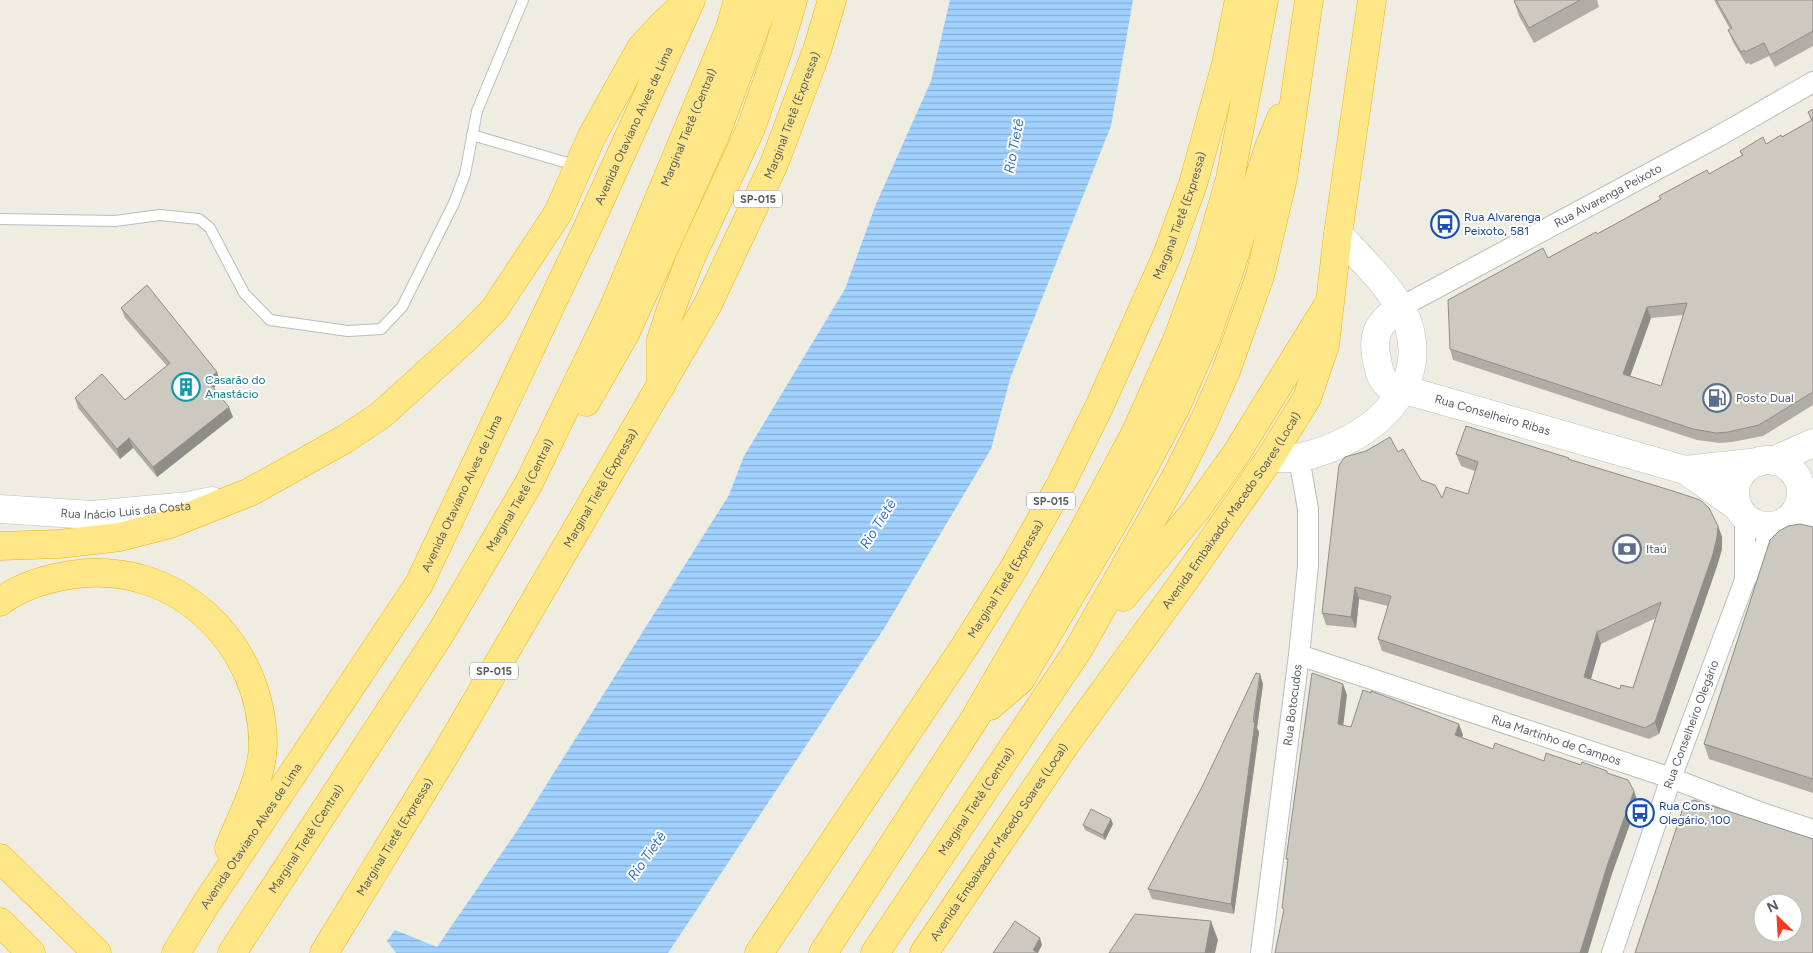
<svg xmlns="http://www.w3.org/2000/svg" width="1813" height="953" viewBox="0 0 1813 953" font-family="Figtree,sans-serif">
	<defs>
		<pattern id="water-rules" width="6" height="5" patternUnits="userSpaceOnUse" patternTransform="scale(1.25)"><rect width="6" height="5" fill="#a1d1ff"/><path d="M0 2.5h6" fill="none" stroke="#86add2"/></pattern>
	</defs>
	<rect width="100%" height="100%" fill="#efede2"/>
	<!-- water -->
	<polygon fill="url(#water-rules)" points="950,0 1133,0 1111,126 1011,376 991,449 885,627 668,953 396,953 387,941 395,930 437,947 521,825 729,495 744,456 845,289 876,204 931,81"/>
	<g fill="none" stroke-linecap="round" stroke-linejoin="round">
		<defs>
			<g id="lane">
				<polyline points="472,135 578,166"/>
				<polyline points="0,219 115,221 160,215 199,219 210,228 244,293 270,320 348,331 381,329 402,307 454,203 465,174 477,111 523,0"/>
			</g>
			<g id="street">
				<path id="s1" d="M1401 307 1719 136 1813 82"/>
				<polyline points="1801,493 1813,504"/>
				<polyline points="1745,516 1745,578"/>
				<polyline points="1787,520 1813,523"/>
				<path id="s2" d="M1299 655 1671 778 1762 813 1813 830"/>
				<path id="s3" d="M1261 953 1299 655 1308 566V509L1299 458"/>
				<path id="s4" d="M1612 953 1671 778 1745 580 1777 524"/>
			</g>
			<g id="secondary">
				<path id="s5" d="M1401 307C1379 321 1371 334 1377 360 1379 371 1380 377 1388 385L1685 470 1738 507"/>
				<path d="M1270 458C1280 458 1291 459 1301 457 1360 445 1429 396 1409 327 1400 295 1361 259 1338 234"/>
				<circle cx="1768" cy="493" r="33"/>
				<polyline points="1773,461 1813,443"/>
				<polyline points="1685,470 1759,462"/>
				<path id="s6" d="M0 509 92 515 188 506 212 501"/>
			</g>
			<g id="highway">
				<polyline points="661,386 661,340 670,312 689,262 751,128 778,51 793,0"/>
				<polyline points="586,402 625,334 677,220 716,133 765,0"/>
				<polyline points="0,546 59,544 120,537 170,524 250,492 345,439 381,415 466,338 494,310 558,213 592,136 641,48 663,24 681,8"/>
				<polyline points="1123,597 1196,510 1236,454 1326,308"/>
				<path d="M0 602C20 586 45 579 70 575 174 558 262 641 263 744 263 778 241 817 229 848"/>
				<polyline points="990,706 1020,680 1117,517 1175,409 1205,340 1229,272 1269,147 1281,118"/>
				<polyline points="0,858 97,953"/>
				<polyline points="0,922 31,953"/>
				<path id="s7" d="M176 953 206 904 419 584 587 229 691 0"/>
				<path id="s8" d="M232 953 442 631 529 483 614 307 730 28 738 0"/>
				<path id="s9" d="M324 953 445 755 708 304 774 164 817 50 832 0"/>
				<path id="s10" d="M759 953 965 646 1014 568 1061 484 1100 405 1167 255 1193 184 1226 64 1239 0"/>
				<polyline points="823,953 975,718 1080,537 1136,432 1178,338 1208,255 1230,179 1264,0"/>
				<path id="s11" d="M875 953 1078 650 1177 475 1204 421 1226 371 1260 276 1283 178 1309 0"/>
				<path id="s12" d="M924 953 1065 745 1184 581 1270 458 1307 398 1325 345 1338 234 1372 0"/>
			</g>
		</defs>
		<!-- lane casing -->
		<use href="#lane" stroke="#babcc2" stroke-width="12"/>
		<!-- street casing -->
		<use href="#street" stroke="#babcc2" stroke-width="22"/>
		<!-- secondary casing -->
		<use href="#secondary" stroke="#babec5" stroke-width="29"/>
		<!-- highway casing -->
		<use href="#highway" stroke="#f0b200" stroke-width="29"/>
		<!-- lane -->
		<use href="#lane" stroke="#fff" stroke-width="10"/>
		<!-- street -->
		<use href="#street" stroke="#fff" stroke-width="20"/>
		<!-- secondary -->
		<use href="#secondary" stroke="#fff" stroke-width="28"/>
		<!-- highway -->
		<use href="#highway" stroke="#ffe788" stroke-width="28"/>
	</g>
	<!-- wall -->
	<g fill="#afada6" fill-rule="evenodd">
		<polygon points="1516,0 1597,0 1599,7 1534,43 1519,16 1514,1"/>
		<polygon points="1714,0 1813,0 1813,46 1775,67 1769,56 1750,65 1749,63 1746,64 1733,42 1728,30 1730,29"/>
		<path d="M1813 109V405L1763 436 1732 442 1720 443 1697 440 1453 360 1450 349 1548 258 1597 234 1660 199 1659 196 1709 174 1742 156 1740 151 1766 144 1782 137 1811 121 1808 112ZM1683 315 1661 386 1630 376 1651 318Z"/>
		<polygon points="121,308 217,372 220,382 214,388 233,417 157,477 133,448 120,459 78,408 75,398 125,400 167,366 125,318"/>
		<path d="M1398 452 1421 480 1442 498 1468 494 1475 471 1461 466 1456 454 1569 460 1718 526 1722 537V549L1717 566 1659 734 1649 739 1382 651 1378 639 1388 606 1359 599 1356 628 1326 625 1322 613ZM1656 618 1633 688 1620 689 1591 679 1601 644Z"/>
		<polygon points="1813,527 1813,793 1709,759 1704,744"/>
		<polygon points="1263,684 1257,728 1259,732 1234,914 1152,899 1148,889"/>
		<polygon points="1113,824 1105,840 1085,830 1083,825"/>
	</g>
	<!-- shaded-wall -->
	<g fill="#8f8d87">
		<polygon points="1647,307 1651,318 1627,385 1623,374"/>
		<polygon points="217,372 220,382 211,390 207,380"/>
		<polygon points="229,407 233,417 157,477 153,467"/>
		<polygon points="129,438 133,448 120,459 117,449"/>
		<polygon points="1718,526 1722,537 1722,549 1717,566 1659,734 1655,722"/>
		<polygon points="1355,587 1359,599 1356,628 1351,617"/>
		<polygon points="1597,632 1601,644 1588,689 1584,677"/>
		<polygon points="1260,674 1263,684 1257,728 1259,732 1234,914 1231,904"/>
		<polygon points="1343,684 1347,695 1342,736 1338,724"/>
		<polygon points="1459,724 1463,735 1459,746 1455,735"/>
		<polygon points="1634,791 1638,802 1612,874 1588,953 1580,953 1608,863"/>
		<polygon points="1111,819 1113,824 1105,840 1103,835"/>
		<polygon points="1211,921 1218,940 1215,953 1205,953"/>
		<polygon points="1040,938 1042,945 1038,953 1033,950"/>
	</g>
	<!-- building -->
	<g fill="#ccc9c1" stroke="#8f8d87" fill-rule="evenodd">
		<polygon points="1516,0 1580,0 1529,28 1514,1"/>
		<polygon points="1716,0 1813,0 1813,31 1770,55 1764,43 1745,52 1744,50 1741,52 1728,30 1732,28"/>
		<path d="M1813 109V392L1759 425 1728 432 1716 433 1693 429 1450 349 1448 300 1543 248 1548 258 1596 232 1597 234 1661 199 1659 196 1707 170 1709 174 1743 155 1740 151 1763 137 1766 144 1781 135 1782 137 1812 120 1808 112ZM1687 303 1661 386 1623 374 1647 307Z"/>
		<polygon points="147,285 217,372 207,380 229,407 153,467 129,438 117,449 75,398 102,374 125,400 170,363 121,308"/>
		<path d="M1466 426 1569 458 1568 459 1673 491 1700 500 1709 508 1718 526 1717 537 1713 554 1655 722 1645 728 1378 639 1391 596 1355 587 1351 617 1322 613 1339 465 1345 457 1366 451 1390 437 1398 452 1403 449 1421 480 1435 485 1442 498 1446 487 1468 494 1478 462 1456 454ZM1661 602 1633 688 1621 685 1620 689 1584 677 1597 632Z"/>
		<polygon points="1800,524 1813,527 1813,779 1704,744 1770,540 1779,531 1788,526"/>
		<polygon points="1256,673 1260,674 1253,722 1255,722 1231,904 1148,889 1203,785"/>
		<polygon points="1312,673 1343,684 1338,724 1351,727 1363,690 1371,693 1371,691 1459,724 1455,735 1493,749 1495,743 1544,761 1546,753 1581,765 1582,762 1607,771 1607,773 1628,780 1634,791 1608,863 1580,953 1275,953 1284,909 1282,908 1288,859 1286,859"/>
		<path d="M1694 800 1813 839V953H1635L1684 805ZM1763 903H1793V933H1763Z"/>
		<polygon points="1091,809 1111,819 1103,835 1083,825"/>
		<polygon points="1135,914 1211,921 1205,953 1109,953"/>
		<polygon points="1015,921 1040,938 1033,950 1038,953 993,953"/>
	</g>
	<!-- icons -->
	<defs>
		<symbol id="bus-ring" viewBox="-11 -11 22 22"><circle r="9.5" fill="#fff" stroke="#1a4fb4" stroke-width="1.5"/><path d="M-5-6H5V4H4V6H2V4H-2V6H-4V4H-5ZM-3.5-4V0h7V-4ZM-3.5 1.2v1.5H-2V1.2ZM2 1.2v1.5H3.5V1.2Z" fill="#1a4fb4"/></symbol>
		<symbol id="building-ring" viewBox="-11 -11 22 22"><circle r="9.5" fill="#fff" stroke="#0f9aa8" stroke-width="1.5"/><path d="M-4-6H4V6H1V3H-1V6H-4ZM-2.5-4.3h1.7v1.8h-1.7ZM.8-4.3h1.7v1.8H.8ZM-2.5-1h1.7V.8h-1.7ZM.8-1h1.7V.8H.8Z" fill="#0f9aa8"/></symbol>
		<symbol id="fuel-ring" viewBox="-11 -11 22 22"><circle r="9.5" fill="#fff" stroke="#5c6f8a" stroke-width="1.5"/><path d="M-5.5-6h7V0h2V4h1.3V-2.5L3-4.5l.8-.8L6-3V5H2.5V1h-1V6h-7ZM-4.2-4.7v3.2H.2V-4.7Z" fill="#5c6f8a"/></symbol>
		<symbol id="bank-ring" viewBox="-11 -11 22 22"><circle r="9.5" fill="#fff" stroke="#5c6f8a" stroke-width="1.5"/><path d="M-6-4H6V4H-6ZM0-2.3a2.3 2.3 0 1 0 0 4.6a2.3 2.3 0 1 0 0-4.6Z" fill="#5c6f8a"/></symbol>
	</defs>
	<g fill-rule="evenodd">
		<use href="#bus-ring" x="1429" y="208" width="32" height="32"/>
		<use href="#building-ring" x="170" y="371" width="32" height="32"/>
		<use href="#fuel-ring" x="1701" y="382" width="32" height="32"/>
		<use href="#bank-ring" x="1611" y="533" width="32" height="32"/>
		<use href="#bus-ring" x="1624" y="797" width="32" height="32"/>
	</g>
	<g text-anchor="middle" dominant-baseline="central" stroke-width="4" stroke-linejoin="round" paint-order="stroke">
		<!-- shield labels -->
		<g fill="#fff" stroke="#8c8e92" stroke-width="1">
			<rect x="734" y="190.5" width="48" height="17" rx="4"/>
			<rect x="1027" y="492.5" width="48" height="17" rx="4"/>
			<rect x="470" y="662.5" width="48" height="17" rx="4"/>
		</g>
		<g font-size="11" font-weight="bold" fill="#5a5e64">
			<text x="758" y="199">SP-015</text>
			<text x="1051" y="501">SP-015</text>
			<text x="494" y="671">SP-015</text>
		</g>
		<!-- street labels -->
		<g font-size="12" fill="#5a5e64" stroke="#fff">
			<text stroke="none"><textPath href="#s9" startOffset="961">Marginal Tietê (Expressa)</textPath></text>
			<text stroke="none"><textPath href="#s7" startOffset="948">Avenida Otaviano Alves de Lima</textPath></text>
			<text stroke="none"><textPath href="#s8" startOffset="946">Marginal Tietê (Central)</textPath></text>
			<text stroke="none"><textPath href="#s1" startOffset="235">Rua Alvarenga Peixoto</textPath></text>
			<text stroke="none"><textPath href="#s10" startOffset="852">Marginal Tietê (Expressa)</textPath></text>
			<text stroke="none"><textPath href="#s5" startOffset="200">Rua Conselheiro Ribas</textPath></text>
			<text stroke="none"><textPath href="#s9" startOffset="541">Marginal Tietê (Expressa)</textPath></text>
			<text stroke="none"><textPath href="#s7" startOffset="542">Avenida Otaviano Alves de Lima</textPath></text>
			<text stroke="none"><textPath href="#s8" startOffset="541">Marginal Tietê (Central)</textPath></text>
			<text stroke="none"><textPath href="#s6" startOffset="126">Rua Inácio Luis da Costa</textPath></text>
			<text stroke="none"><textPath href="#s12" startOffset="539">Avenida Embaixador Macedo Soares (Local)</textPath></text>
			<text stroke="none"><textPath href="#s10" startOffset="448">Marginal Tietê (Expressa)</textPath></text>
			<text stroke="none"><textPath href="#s3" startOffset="250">Rua Botocudos</textPath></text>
			<text stroke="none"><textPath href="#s4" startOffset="242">Rua Conselheiro Olegário</textPath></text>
			<text stroke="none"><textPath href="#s2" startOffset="271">Rua Martinho de Campos</textPath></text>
			<text stroke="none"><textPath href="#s11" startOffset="182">Marginal Tietê (Central)</textPath></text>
			<text stroke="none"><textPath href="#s9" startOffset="136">Marginal Tietê (Expressa)</textPath></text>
			<text stroke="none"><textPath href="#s7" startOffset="139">Avenida Otaviano Alves de Lima</textPath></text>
			<text stroke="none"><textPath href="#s8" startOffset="136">Marginal Tietê (Central)</textPath></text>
			<text stroke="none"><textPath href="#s12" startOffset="134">Avenida Embaixador Macedo Soares (Local)</textPath></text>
		</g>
		<!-- transit labels -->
		<g font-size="12" fill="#164399" stroke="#fff" text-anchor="start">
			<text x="1464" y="217">Rua Alvarenga<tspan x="1464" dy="14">Peixoto, 581</tspan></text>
			<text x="1659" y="806">Rua Cons.<tspan x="1659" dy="14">Olegário, 100</tspan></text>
		</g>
		<!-- culture labels -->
		<g font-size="12" fill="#0d838f" stroke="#fff" text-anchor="start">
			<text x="205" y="380">Casarão do<tspan x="205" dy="14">Anastácio</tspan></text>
		</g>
		<!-- service labels -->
		<g font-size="12" fill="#4e5e75" stroke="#fff" text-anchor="start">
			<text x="1736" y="398">Posto Dual</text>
			<text x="1646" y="549">Itaú</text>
		</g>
		<!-- water labels -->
		<g font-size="14" font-style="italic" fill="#3574c6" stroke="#fff">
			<text transform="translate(1014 146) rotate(-79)">Rio Tietê</text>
			<text transform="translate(878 524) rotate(-58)">Rio Tietê</text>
			<text transform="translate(647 856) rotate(-55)">Rio Tietê</text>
		</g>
	</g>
	<!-- north arrow -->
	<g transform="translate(1778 918) rotate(335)"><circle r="24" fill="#ffffff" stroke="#bdbfc1"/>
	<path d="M0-4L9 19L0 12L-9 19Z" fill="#fc391b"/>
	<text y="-8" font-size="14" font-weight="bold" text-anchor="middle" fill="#5a5e64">N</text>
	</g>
</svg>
